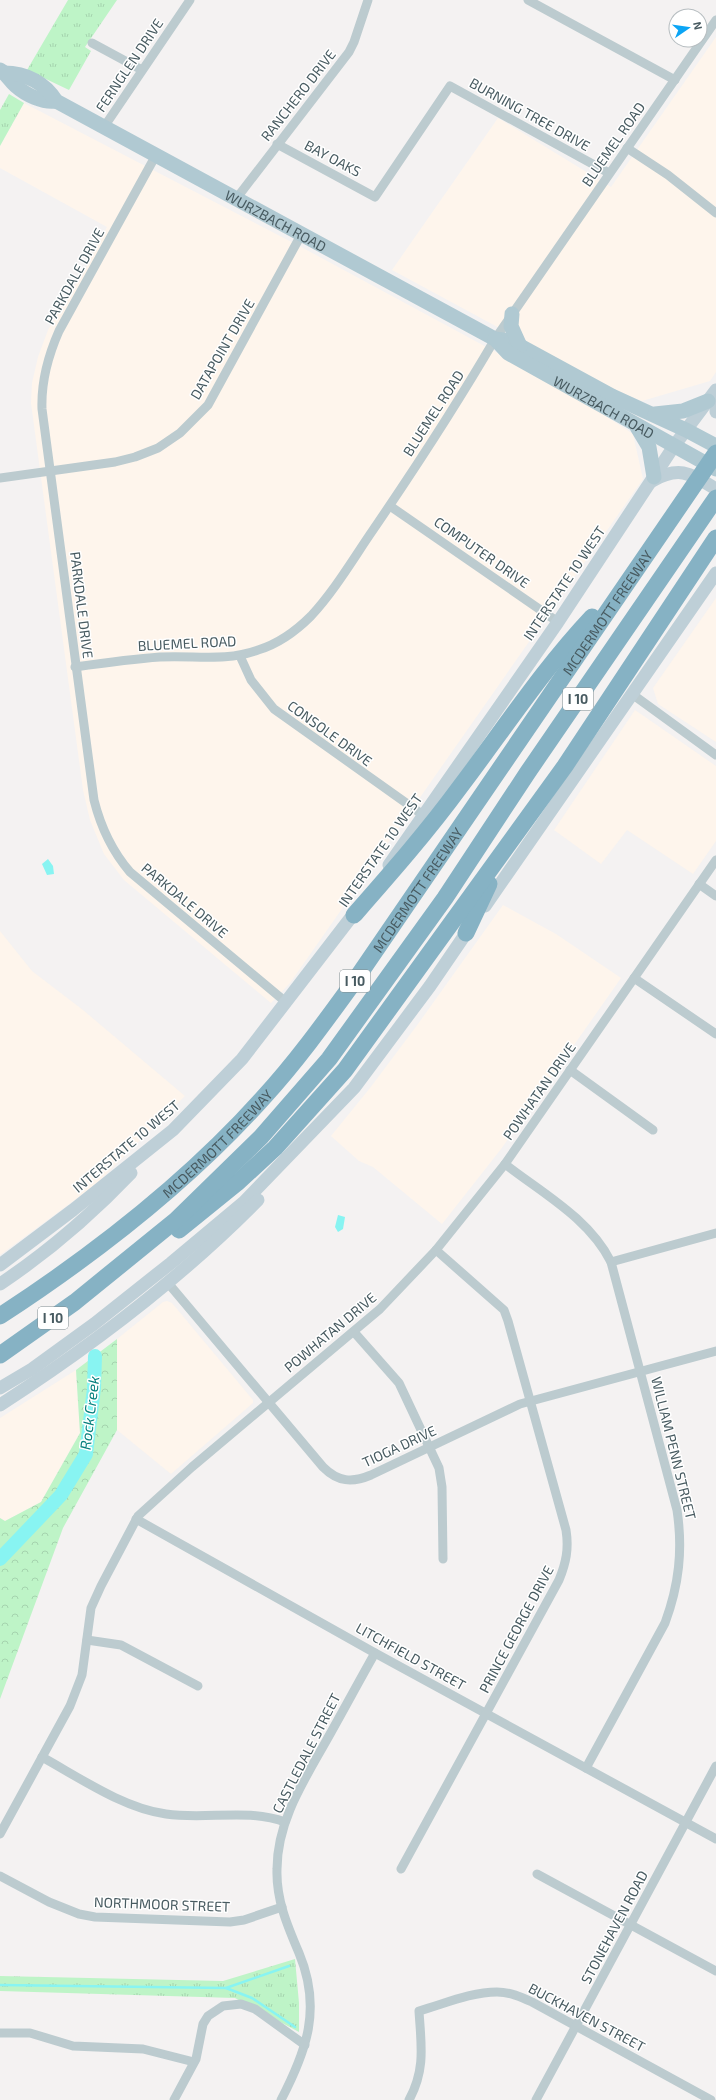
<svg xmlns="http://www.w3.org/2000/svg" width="716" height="2100" viewBox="0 0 716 2100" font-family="'Exo 2',sans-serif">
	<defs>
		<pattern id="grass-tufts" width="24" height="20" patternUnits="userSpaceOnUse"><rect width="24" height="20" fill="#bef4c7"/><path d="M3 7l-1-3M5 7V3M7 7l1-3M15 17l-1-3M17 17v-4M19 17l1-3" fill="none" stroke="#a5d3ae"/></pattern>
		<pattern id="forest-crowns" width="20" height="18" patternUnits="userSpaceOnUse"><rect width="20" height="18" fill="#bef4c7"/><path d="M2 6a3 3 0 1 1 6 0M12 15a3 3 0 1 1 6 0" fill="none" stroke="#a5d3ae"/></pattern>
	</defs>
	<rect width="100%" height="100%" fill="#f4f2f2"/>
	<!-- commercial -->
	<g fill="#fef5ec">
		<polygon points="716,37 716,372 710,381 642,401 612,389 392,270 498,118 611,187"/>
		<polygon points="24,103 303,248 566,390 633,434 643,479 290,983 271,1003 124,880 104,854 90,820 83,790 31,403 32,383 38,357 48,330 84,271 107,227 0,168 0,146"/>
		<polygon points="716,598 716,742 658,704 653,688"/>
		<polygon points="635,710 716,766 716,841 693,874 627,830 601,864 554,830"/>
		<polygon points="503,905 556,934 621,978 501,1149 442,1224 373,1167 359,1161 331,1136 370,1088 418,1024"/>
		<polygon points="0,931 32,971 83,1010 185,1096 95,1185 0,1255"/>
		<polygon points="167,1301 172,1303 253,1400 253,1403 171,1474 117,1430 117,1339 163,1302"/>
		<polygon points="76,1370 80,1433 41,1502 5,1521 0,1518 0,1418"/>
	</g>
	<!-- grass -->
	<g fill="url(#grass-tufts)">
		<polygon points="68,0 117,0 85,47 91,51 69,90 27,70"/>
		<polygon points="9,94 24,103 0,146 0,110"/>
		<polygon points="295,1959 299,2003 299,2032 235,1998 0,1991 0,1976 223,1981"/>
	</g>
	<!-- forest -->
	<polygon fill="url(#forest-crowns)" points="117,1339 117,1430 63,1528 0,1699 0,1518 5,1521 41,1502 80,1433 76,1370"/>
	<!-- water -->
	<g fill="#88f4f2">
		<polygon points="48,859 53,866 54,874 47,875 42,864"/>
		<polygon points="338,1215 345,1217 343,1229 338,1232 335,1227"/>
	</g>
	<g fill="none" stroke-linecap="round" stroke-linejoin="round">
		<!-- stream -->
		<g stroke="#88f4f2" stroke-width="2.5">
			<polyline points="0,1985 226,1988 289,1966"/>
			<polyline points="226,1988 252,1998 295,2027"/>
		</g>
		<!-- river -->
		<polyline stroke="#88f4f2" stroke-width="14" points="0,1559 61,1495 86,1454 94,1388 95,1356"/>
		<!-- minor -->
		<g stroke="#bccbcf" stroke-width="9">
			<polyline points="528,0 675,80"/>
			<polyline points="92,43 142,70"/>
			<polyline points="104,127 190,0"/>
			<polyline points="277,144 375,197 450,86 609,173"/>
			<polyline points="627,148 668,175 716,213"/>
			<path d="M156 155 59 331C48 356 41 381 42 409L94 800C101 828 112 851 130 872L287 1003"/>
			<polyline points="236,199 349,52 354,42 368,0"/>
			<polyline points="0,478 115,462 135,457 158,448 180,433 208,405 301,235"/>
			<polyline points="390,506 558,622"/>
			<polyline points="240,656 251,680 274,709 423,815"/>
			<path d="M75 667C103 663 132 659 160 657 194 655 225 662 258 650 278 644 297 630 311 616 335 590 353 559 373 530 416 467 457 404 495 339L716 20"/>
			<polyline points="632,694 716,755"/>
			<polyline points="699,884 716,896"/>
			<polyline points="634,978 716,1034"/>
			<polyline points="570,1070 653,1130"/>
			<path d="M505 1164C542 1193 589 1218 611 1262L677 1510C683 1550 679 1585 665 1623L586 1768"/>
			<polyline points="611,1262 716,1233"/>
			<path d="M168 1283 323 1467C338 1482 352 1483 371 1475L520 1404 716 1351"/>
			<polyline points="354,1332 399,1383 439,1468 442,1487 443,1559"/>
			<polyline points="136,1519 375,1653 716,1839"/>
			<polyline points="87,1640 121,1645 198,1686"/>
			<path d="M42 1757C80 1778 123 1808 166 1814 206 1820 247 1808 285 1822"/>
			<polyline points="0,1834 70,1706 82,1675 91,1608 101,1586 138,1516 192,1467 380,1309 436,1250 505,1164 716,860"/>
			<path d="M401 1869 559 1580C566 1563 569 1549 566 1530L508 1321 504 1310 436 1250"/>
			<polyline points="537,1874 716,1971"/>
			<polyline points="0,1876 49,1902 79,1914 95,1917 230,1922 244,1920 282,1907"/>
			<polyline points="0,2033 30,2033 73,2046 143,2049 194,2062"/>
			<polyline points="174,2100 196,2059 203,2024 208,2016 223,2006 241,2004 255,2009 305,2045"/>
			<path d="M281 2100C307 2050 322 2008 299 1953 287 1925 276 1899 277 1869 277 1822 303 1782 325 1743 342 1713 358 1683 375 1653"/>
			<path d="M409 2100C426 2069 421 2044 419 2011 444 2004 471 1992 497 1992 510 1992 521 1997 532 2002L711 2100"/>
			<polyline points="536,2100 716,1766"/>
		</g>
		<!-- secondary -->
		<g stroke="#becfd7" stroke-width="13">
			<polyline points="716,394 716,412"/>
			<path d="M652 481C680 465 691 474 716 489"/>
			<polyline points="389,865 558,622 674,446 716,390"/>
			<polyline points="485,906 716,573"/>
			<polyline points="0,1265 73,1210 173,1130 242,1059 359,907"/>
			<path d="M0 1284C48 1252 91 1215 131 1173"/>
			<polyline points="0,1388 32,1369 94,1324 171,1263 244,1202 354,1088 430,986 471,926"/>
			<path d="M0 1405C93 1345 180 1279 258 1200"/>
		</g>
		<!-- primary -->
		<g stroke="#b0c9d2" stroke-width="15">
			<path d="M0 70C7 74 10 81 16 86 26 95 43 103 56 101"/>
			<path id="s1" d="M4 73C26 73 45 83 56 101L495 339 511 341 612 396 686 430 716 446"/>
			<polyline points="512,314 511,326 520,346"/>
			<path id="s2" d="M495 339 508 353 716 469"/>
			<polyline points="655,414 683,411 708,401"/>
			<polyline points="637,427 649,447 654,477"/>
		</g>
		<!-- motorway -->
		<g stroke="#86b2c4" stroke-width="17">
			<path d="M354 915C390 874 427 832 460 787 504 729 543 669 592 617"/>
			<polyline points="466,933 489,884"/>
			<polyline points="179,1230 237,1183 275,1148 345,1070 565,766 716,538"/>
			<path id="s3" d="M0 1316C95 1254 187 1183 263 1098 297 1061 327 1019 356 979L716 453"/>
			<polyline points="0,1355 75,1302 176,1220 261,1137 329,1059 445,898 528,772 716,498"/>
		</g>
	</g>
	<g text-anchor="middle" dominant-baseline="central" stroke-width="3" stroke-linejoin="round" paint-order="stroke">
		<!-- shield labels -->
		<g fill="#fff" stroke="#7f8c90" stroke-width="1">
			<rect x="563" y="688" width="30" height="22" rx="3"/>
			<rect x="340" y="970" width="30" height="22" rx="3"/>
			<rect x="38" y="1307" width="30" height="22" rx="3"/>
		</g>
		<g font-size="13" font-weight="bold" fill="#485b61">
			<text x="578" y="699">I 10</text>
			<text x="355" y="981">I 10</text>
			<text x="53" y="1318">I 10</text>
		</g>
		<!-- street labels -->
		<g font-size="14" fill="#485b61" stroke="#fff">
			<text transform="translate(129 65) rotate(-56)">FERNGLEN DRIVE</text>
			<text transform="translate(298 95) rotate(-52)">RANCHERO DRIVE</text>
			<text transform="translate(530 114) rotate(29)">BURNING TREE DRIVE</text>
			<text transform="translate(613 144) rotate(-55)">BLUEMEL ROAD</text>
			<text transform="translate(333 158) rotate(28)">BAY OAKS</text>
			<text stroke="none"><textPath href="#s1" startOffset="312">WURZBACH ROAD</textPath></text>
			<text transform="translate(74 276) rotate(-61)">PARKDALE DRIVE</text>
			<text transform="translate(222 349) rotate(-60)">DATAPOINT DRIVE</text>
			<text stroke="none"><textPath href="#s2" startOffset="129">WURZBACH ROAD</textPath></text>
			<text transform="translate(433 413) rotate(-57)">BLUEMEL ROAD</text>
			<text transform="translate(482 552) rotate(35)">COMPUTER DRIVE</text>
			<text transform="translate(564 583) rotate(-56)">INTERSTATE 10 WEST</text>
			<text transform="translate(82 605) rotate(83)">PARKDALE DRIVE</text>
			<text stroke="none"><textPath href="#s3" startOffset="938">MCDERMOTT FREEWAY</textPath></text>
			<text transform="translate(187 643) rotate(-3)">BLUEMEL ROAD</text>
			<text transform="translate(330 733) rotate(36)">CONSOLE DRIVE</text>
			<text transform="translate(380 850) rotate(-55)">INTERSTATE 10 WEST</text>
			<text stroke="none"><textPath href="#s3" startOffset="602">MCDERMOTT FREEWAY</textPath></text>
			<text transform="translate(185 900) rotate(40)">PARKDALE DRIVE</text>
			<text transform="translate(539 1091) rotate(-55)">POWHATAN DRIVE</text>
			<text stroke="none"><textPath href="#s3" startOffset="278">MCDERMOTT FREEWAY</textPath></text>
			<text transform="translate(126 1146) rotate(-40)">INTERSTATE 10 WEST</text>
			<text transform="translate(330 1332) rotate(-40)">POWHATAN DRIVE</text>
			<text transform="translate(399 1446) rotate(-25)">TIOGA DRIVE</text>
			<text transform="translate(674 1448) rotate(76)">WILLIAM PENN STREET</text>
			<text transform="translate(516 1629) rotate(-62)">PRINCE GEORGE DRIVE</text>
			<text transform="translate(411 1656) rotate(29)">LITCHFIELD STREET</text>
			<text transform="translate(306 1753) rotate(-63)">CASTLEDALE STREET</text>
			<text transform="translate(162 1904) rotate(2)">NORTHMOOR STREET</text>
			<text transform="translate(614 1927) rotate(-62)">STONEHAVEN ROAD</text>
			<text transform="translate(587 2017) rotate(28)">BUCKHAVEN STREET</text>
		</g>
		<!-- water labels -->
		<g font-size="15" font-style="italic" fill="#06807e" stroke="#fff">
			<text transform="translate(89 1413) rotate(-83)">Rock Creek</text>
		</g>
	</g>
	<!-- north arrow -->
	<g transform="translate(688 28) rotate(77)"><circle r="19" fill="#ffffff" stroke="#b6bdc0"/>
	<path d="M0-3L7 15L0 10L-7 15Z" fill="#0ba5f5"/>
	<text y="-6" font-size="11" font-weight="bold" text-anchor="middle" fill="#485b61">N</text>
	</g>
</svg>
